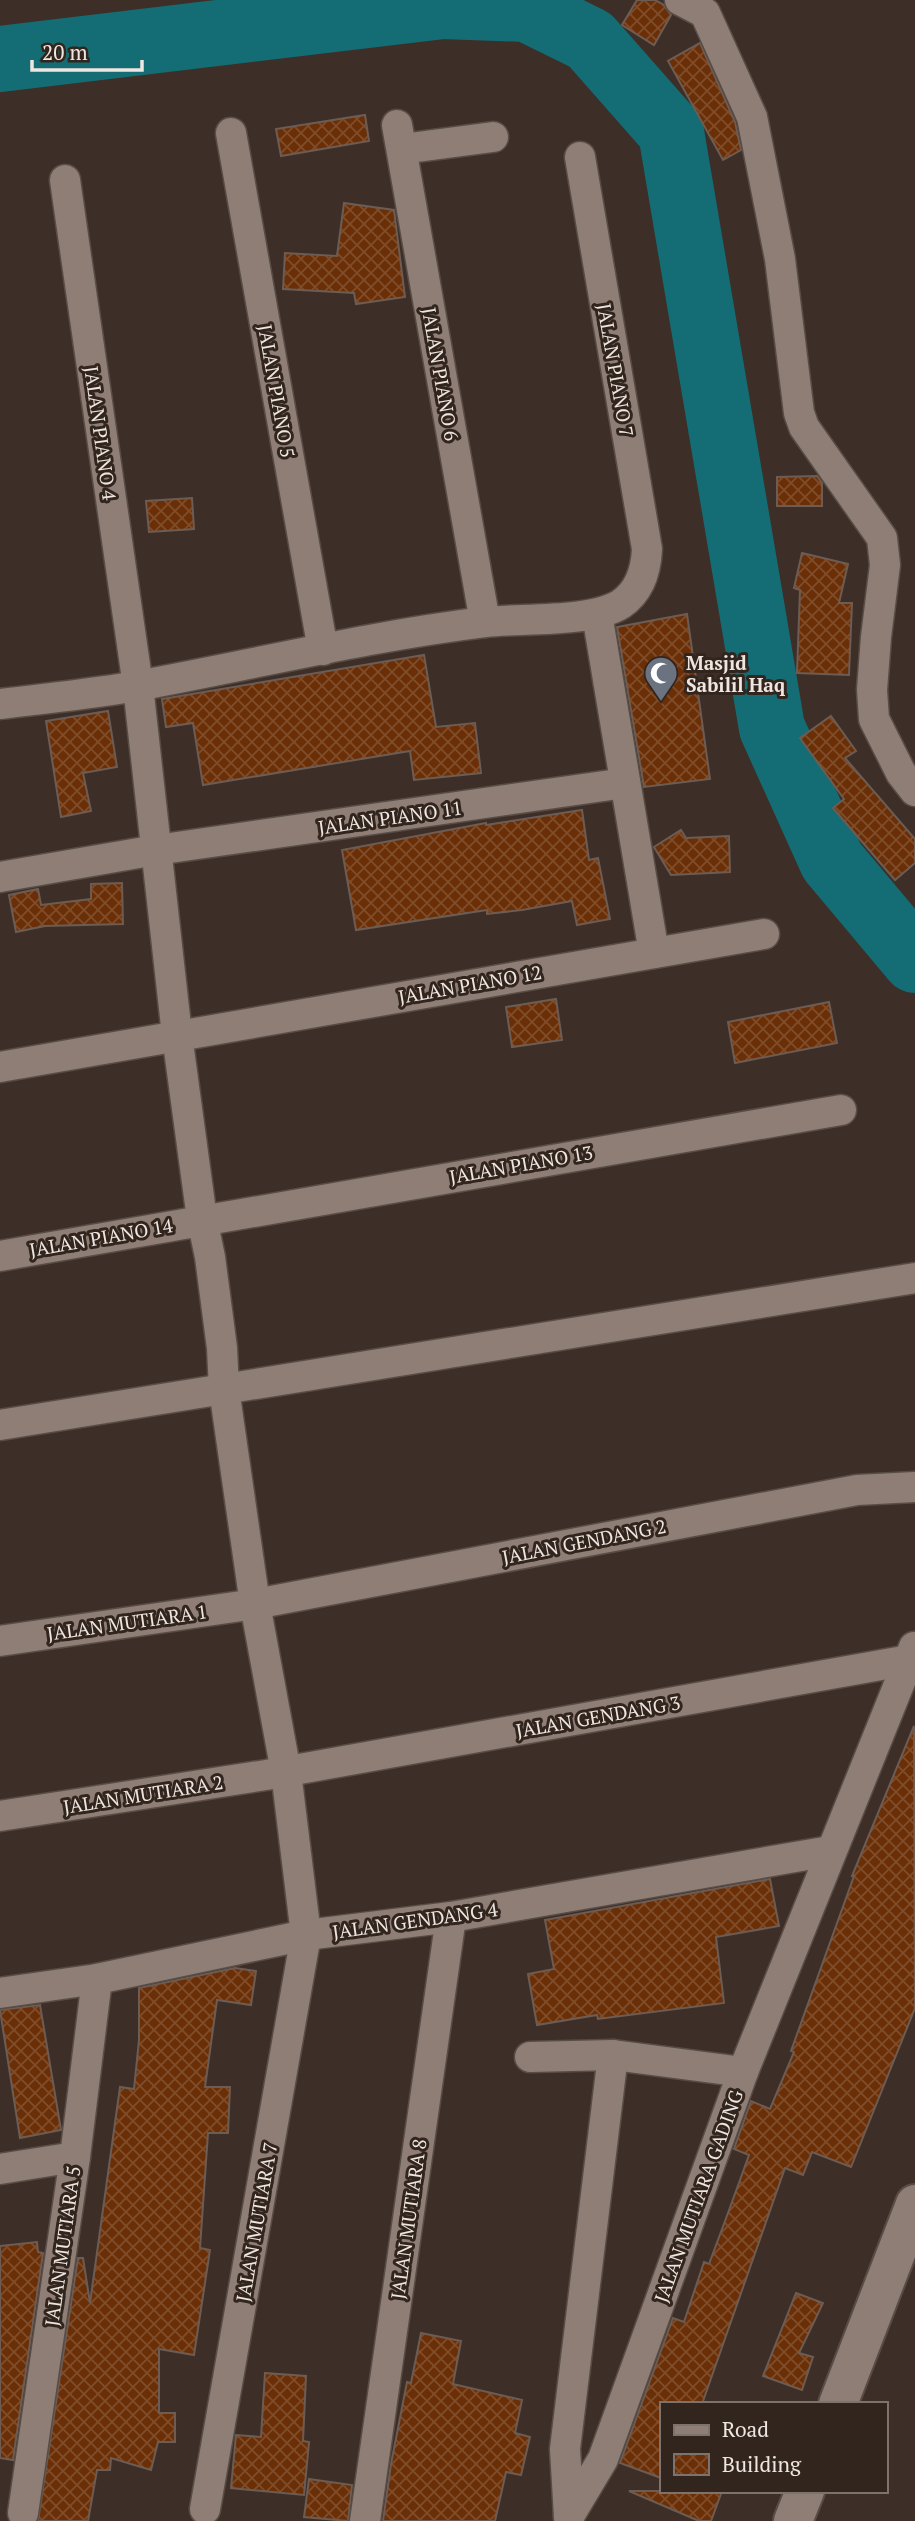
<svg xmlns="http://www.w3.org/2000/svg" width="915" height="2521" viewBox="0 0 915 2521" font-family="'PT Serif',serif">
	<defs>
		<pattern id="building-cross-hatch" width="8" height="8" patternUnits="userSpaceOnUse" patternTransform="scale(1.75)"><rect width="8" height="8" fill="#6a2f06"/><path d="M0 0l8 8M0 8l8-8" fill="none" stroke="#804d2a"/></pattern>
	</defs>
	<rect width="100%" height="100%" fill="#3d2f27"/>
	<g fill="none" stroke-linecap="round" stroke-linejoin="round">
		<!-- river -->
		<polyline stroke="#146d74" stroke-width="66" points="0,59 443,6 527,9 590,40 671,132 772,728 832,861 915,960"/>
	</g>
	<!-- building -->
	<g fill="url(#building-cross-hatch)" stroke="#6c5c54" stroke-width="2">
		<polygon points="637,0 655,0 664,5 671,15 654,45 622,25"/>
		<polygon points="700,43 735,122 741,150 723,160 668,61"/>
		<polygon points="365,115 369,141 281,156 276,129"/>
		<polygon points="344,203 394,210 405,297 356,304 354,293 283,289 285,253 337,256"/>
		<polygon points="817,476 822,483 822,506 777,506 777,477"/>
		<polygon points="192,498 194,529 149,532 146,501"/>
		<polygon points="802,553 848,564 839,603 852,603 849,675 797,673 800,590 794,588"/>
		<polygon points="687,614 710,779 644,787 617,627"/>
		<polygon points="424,655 436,727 475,723 481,773 414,780 410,751 203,785 193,723 166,727 162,699"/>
		<polygon points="108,711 117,767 83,773 91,811 61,817 46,721"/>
		<polygon points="831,716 856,751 845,758 915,839 915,863 895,880 833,808 844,799 800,738"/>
		<polygon points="582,810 589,860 598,858 610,919 577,925 572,901 522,910 487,914 487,910 356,930 342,850 486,823 486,825"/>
		<polygon points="681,830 686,838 729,836 730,872 671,875 654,847"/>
		<polygon points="122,883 123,924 45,926 16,932 9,895 38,889 41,905 91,899 91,884"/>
		<polygon points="556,999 562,1040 512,1047 506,1007"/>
		<polygon points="829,1002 837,1043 735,1063 728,1022"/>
		<polygon points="914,1726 915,2008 851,2167 812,2152 803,2175 785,2168 702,2404 661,2404 661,2478 620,2463 673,2318 684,2322 704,2262 709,2264 728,2213 749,2155 734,2149 751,2101 770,2109 794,2052 791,2051 854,1876 852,1876"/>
		<polygon points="770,1879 779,1926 716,1937 724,2003 598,2019 597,2015 537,2025 528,1974 554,1969 545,1920"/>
		<polygon points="235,1968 256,1971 251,2005 217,2000 205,2087 230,2087 228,2133 208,2133 200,2248 210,2250 194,2355 159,2349 159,2413 175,2413 175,2442 158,2442 151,2470 111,2458 110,2470 97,2470 88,2521 38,2521 78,2258 83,2258 90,2303 120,2087 134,2089 139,2040 139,1988"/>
		<polygon points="40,2005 61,2130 20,2138 0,2010"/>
		<polygon points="37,2242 38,2252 43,2253 13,2460 0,2458 0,2246"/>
		<polygon points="796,2293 823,2303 799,2353 813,2357 802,2390 763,2376"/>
		<polygon points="421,2333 461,2341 453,2384 522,2400 515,2433 530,2437 521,2475 506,2472 495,2521 383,2521 391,2464 407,2382 411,2383"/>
		<polygon points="265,2373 306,2376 303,2441 309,2442 304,2495 231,2488 236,2435 261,2437"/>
		<polygon points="309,2479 352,2485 348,2521 304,2517"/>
		<polygon points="629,2491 722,2491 711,2521 699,2521"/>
	</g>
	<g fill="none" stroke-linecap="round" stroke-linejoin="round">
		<defs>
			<g id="minor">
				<polyline points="680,0 705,13 752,117 780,259 799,413 804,427 882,538 885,565 876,637 872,690 874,719 901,773 915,791"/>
				<polyline points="397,125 485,622"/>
				<polyline points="231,133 323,650"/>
				<polyline points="402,149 493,137"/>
				<polyline points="65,180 138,686 177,1035 202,1219 210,1257 222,1348 224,1389 255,1604 286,1772 306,1935 205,2509"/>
				<polyline points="597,614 654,953"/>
				<path d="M0 704C47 698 95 694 142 685 256 664 370 636 485 622 522 618 591 623 621 604 640 591 646 571 647 549L580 157"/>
				<polyline points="0,877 156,850 625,783"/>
				<polyline points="0,1067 764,934"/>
				<polyline points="0,1256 841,1110"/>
				<polyline points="0,1425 915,1278"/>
				<polyline points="0,1641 255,1604 857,1490 915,1487"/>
				<polyline points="0,1816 266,1775 909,1660"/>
				<polyline points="0,1993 97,1979 306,1935 451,1917 830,1851"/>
				<polyline points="530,2057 613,2055 743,2072 603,2459 569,2516"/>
				<polyline points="743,2072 914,1647"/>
				<polyline points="0,2169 75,2157"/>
				<polyline points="23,2513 75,2157 97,1979"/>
				<polyline points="569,2517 565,2449 613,2055"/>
				<polyline points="365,2521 451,1917"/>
			</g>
			<g id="tertiary">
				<polyline points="838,2404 915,2204"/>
				<polyline points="793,2521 805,2491"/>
			</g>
		</defs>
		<!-- minor casing -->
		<use href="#minor" stroke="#584d46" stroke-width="33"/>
		<!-- tertiary casing -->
		<use href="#tertiary" stroke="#584d46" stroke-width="42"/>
		<!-- minor -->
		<use href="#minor" stroke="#8e7e75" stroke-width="30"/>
		<!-- tertiary -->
		<use href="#tertiary" stroke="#8e7e75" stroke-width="38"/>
	</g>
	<!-- icons -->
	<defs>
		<symbol id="mosque-pin" viewBox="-11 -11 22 30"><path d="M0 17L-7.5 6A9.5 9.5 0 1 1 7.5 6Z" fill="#6b7280" stroke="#32251e"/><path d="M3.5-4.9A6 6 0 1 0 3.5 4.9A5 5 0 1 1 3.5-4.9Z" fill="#fff"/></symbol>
	</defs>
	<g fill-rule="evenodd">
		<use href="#mosque-pin" x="642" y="654" width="38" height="52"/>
	</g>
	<g text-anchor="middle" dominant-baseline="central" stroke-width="6" stroke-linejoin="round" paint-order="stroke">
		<!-- street labels -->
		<g font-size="19" fill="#efe6e1" stroke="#32251e">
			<text transform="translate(616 370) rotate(80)">JALAN PIANO 7</text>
			<text transform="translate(441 374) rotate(80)">JALAN PIANO 6</text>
			<text transform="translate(277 391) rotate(80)">JALAN PIANO 5</text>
			<text transform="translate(101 433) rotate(82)">JALAN PIANO 4</text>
			<text transform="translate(390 817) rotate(-8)">JALAN PIANO 11</text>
			<text transform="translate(470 984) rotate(-10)">JALAN PIANO 12</text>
			<text transform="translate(521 1164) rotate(-10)">JALAN PIANO 13</text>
			<text transform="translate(101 1237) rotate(-10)">JALAN PIANO 14</text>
			<text transform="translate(584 1541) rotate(-11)">JALAN GENDANG 2</text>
			<text transform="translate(127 1622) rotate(-8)">JALAN MUTIARA 1</text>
			<text transform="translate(598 1716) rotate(-10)">JALAN GENDANG 3</text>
			<text transform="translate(143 1794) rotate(-9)">JALAN MUTIARA 2</text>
			<text transform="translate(415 1920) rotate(-8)">JALAN GENDANG 4</text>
			<text transform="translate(698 2196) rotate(-70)">JALAN MUTIARA GADING</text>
			<text transform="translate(408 2219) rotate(-82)">JALAN MUTIARA 8</text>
			<text transform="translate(256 2222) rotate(-80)">JALAN MUTIARA 7</text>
			<text transform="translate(62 2246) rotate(-82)">JALAN MUTIARA 5</text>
		</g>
		<!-- poi labels -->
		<g font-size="19" font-weight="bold" fill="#efe6e1" stroke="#32251e" text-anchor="start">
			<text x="686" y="662">Masjid<tspan x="686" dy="22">Sabilil Haq</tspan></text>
		</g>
	</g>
	<!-- legend -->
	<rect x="660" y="2402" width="228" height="91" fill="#32251e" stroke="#7e726c" stroke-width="2"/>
	<rect x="674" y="2425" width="35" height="10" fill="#8e7e75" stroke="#7e726c" stroke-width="2"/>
	<text x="722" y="2437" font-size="21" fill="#efe6e1">Road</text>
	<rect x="674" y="2454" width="35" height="21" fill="url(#building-cross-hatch)" stroke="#7e726c" stroke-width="2"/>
	<text x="722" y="2472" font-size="21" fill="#efe6e1">Building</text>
	<!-- scale -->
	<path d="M32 60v10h110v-10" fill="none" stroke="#efe6e1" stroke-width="3.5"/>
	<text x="42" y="60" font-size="21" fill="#efe6e1" stroke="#32251e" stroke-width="5" paint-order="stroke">20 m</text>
</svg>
